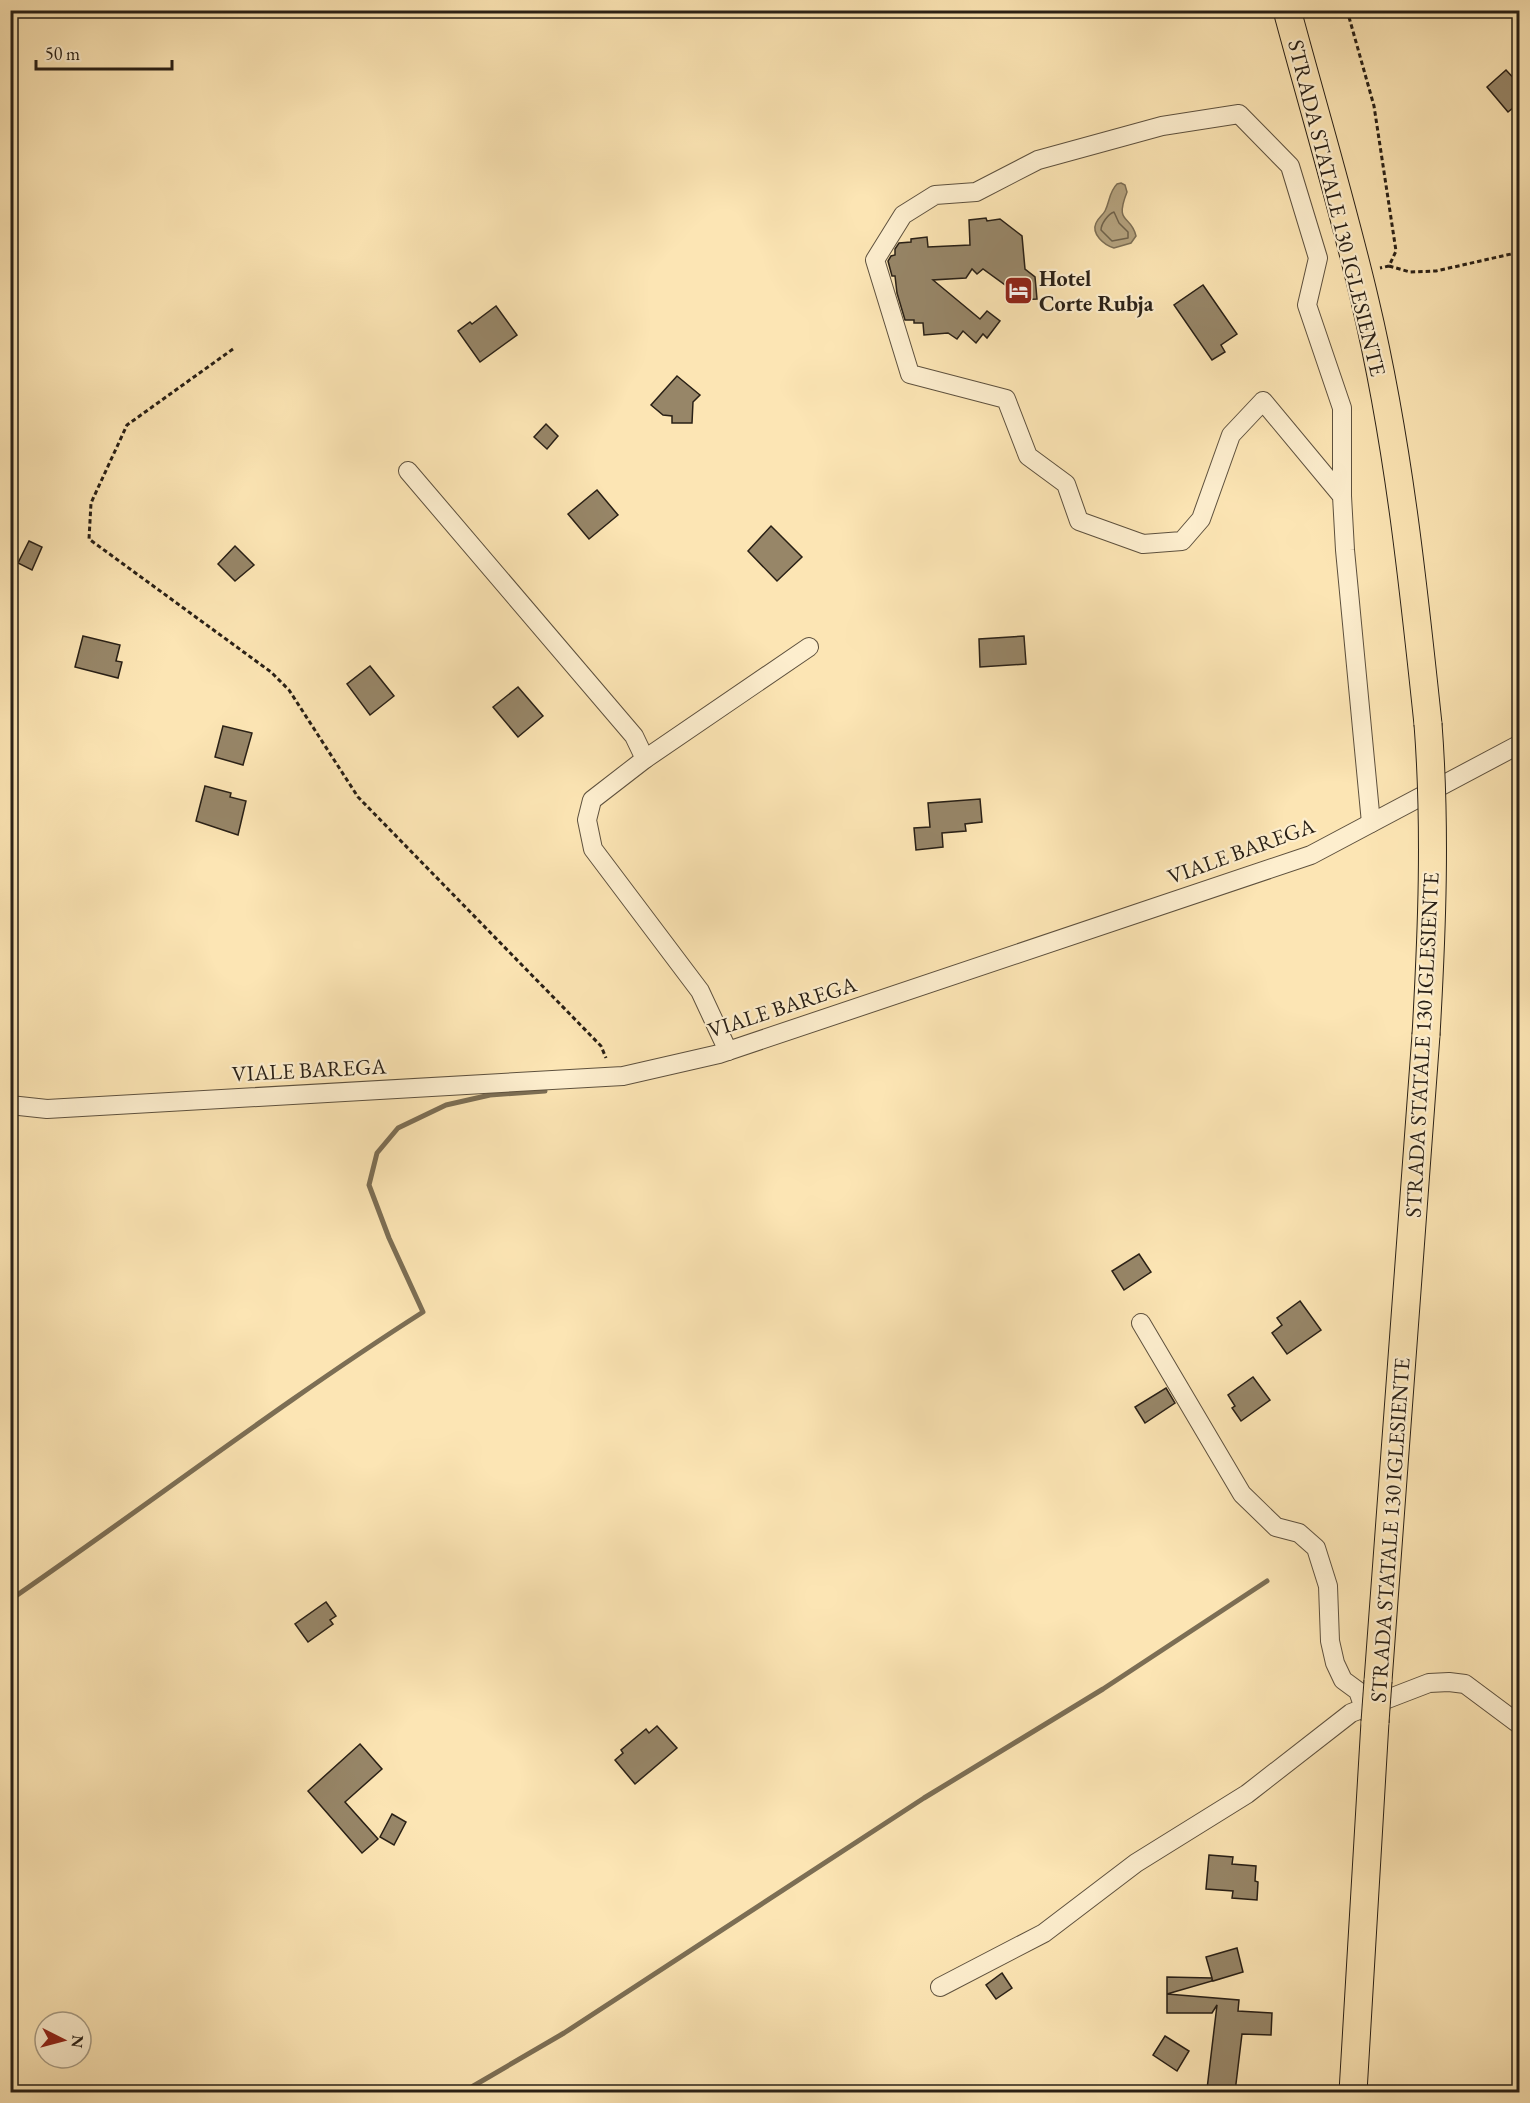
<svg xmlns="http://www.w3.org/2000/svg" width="1530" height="2103" viewBox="0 0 1530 2103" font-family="'EB Garamond',serif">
	<rect width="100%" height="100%" fill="#fce5b4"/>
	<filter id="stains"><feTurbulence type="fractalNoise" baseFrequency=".00333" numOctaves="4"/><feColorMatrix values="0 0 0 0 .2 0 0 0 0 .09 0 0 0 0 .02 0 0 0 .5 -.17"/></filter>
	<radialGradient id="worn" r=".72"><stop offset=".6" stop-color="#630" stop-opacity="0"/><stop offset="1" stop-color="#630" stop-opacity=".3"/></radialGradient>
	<!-- water -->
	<path fill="#b4a27e" stroke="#7c6e54" stroke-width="1.5" d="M1121 183 1125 185 1127 192C1114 225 1131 214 1136 236L1131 243 1114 248C1104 245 1091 234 1096 223 1098 218 1103 215 1105 211 1110 201 1109 192 1117 184Z"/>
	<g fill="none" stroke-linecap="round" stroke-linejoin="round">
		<!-- shore -->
		<path stroke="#6e614a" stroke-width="1.5" d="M1114 212 1119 223 1128 232V238L1112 241 1101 230C1101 224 1108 214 1114 212Z"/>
		<!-- stream -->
		<g stroke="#7c6e54" stroke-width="5">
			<path d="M10 1600C148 1505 282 1402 423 1312L389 1238 369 1185 377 1153 398 1128 446 1105 490 1095 545 1091"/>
			<polyline points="463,2092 564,2033 924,1798 1103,1689 1267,1581"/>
		</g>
	</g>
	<!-- building -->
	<g fill="#978668" stroke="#292016" stroke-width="1.5">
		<polygon points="1506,70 1520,85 1520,102 1508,112 1487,87"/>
		<polygon points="986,218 987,221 1000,219 1022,236 1025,269 1035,277 1037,299 1017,300 1016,293 983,269 977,274 972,269 966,278 933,280 980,319 987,311 1000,321 987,338 983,334 976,343 963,331 957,339 948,333 924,335 923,323 914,323 914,320 905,320 897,293 895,276 892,276 888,261 891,256 895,255 895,249 899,243 911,242 911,239 927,237 928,247 970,245 969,220"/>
		<polygon points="1203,285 1237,334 1221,345 1225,352 1212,360 1174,305"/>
		<polygon points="496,306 517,335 480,362 458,331 470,322 472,324"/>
		<polygon points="677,376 700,395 693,402 692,423 672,423 672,416 663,415 651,405"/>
		<polygon points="546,424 558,436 547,449 534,437"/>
		<polygon points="597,490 618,515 589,539 568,514"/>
		<polygon points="771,526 802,557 777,581 748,551"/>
		<polygon points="29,541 42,547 32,570 18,563"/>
		<polygon points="235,546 254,565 235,581 218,564"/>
		<polygon points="83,636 120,645 116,661 122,662 118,678 75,667"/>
		<polygon points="1024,636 1026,664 980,667 979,639"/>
		<polygon points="370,666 394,696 370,715 347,684"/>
		<polygon points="518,687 543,716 518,737 493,707"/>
		<polygon points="223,726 252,733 243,765 215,757"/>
		<polygon points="205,786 231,793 230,797 246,801 238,835 196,821"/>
		<polygon points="980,799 982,822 965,824 966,831 942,833 943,847 916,850 914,828 930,827 928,803"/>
		<polygon points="1139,1254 1151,1272 1124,1290 1112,1271"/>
		<polygon points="1300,1301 1321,1330 1287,1354 1272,1333 1282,1325 1277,1318"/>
		<polygon points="1253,1377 1270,1400 1241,1421 1232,1408 1235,1406 1228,1395"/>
		<polygon points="1166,1388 1175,1403 1145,1423 1135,1407"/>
		<polygon points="326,1602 336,1616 330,1620 333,1624 308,1642 295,1624"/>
		<polygon points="657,1726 677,1748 635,1784 615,1760 623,1753 621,1750 646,1729 649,1733"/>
		<polygon points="360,1744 382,1769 345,1802 378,1839 362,1853 308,1791"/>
		<polygon points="392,1814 406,1822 394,1845 380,1837"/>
		<polygon points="1209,1855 1233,1857 1232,1864 1256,1866 1255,1881 1258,1882 1257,1900 1232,1898 1233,1891 1206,1889"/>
		<polygon points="1237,1948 1243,1972 1213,1981 1212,1979 1212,1981 1167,1994 1239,2000 1238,2011 1272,2013 1271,2035 1242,2034 1235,2092 1207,2089 1217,2005 1212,2013 1167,2013 1167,1977 1212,1978 1206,1957"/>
		<polygon points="1002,1973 1012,1988 996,1999 986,1985"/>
		<polygon points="1165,2036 1189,2051 1177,2071 1153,2055"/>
	</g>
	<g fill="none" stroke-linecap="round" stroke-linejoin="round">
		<defs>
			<g id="minor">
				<polyline points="408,471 634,736 645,759"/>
				<polyline points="1342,496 1263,401 1231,435 1201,519 1182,541 1143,544 1079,521 1066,484 1028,456 1006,399 910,374 875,260 903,215 935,195 976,192 1038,160 1162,126 1239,114 1290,166 1318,258 1307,305 1342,408 1342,496 1345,550 1371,823"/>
				<polyline points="728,1051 700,991 593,849 587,820 592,800 645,759 809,647"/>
				<polyline points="10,1105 47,1109 623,1076 719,1054 1311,855 1520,744"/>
				<polyline points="1141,1323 1242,1494 1276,1527 1299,1533 1316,1548 1328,1586 1330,1641 1335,1663 1343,1680 1358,1691 1364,1708"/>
				<polyline points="940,1987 1044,1933 1136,1863 1247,1794 1351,1713 1429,1683 1449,1682 1465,1684 1520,1725"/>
			</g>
			<g id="highway">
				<path d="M1287 10C1313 107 1342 203 1365 301 1398 440 1413 582 1428 724"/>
				<polyline points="1378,1681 1426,1035"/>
				<polyline points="1353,2092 1375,1722"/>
			</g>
		</defs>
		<!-- minor casing -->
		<use href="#minor" stroke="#5e513e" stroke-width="20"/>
		<!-- highway casing -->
		<use href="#highway" stroke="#292016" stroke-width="29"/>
		<!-- path -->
		<g stroke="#292016" stroke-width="3" stroke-dasharray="4.5 3" stroke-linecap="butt">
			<polyline points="1347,10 1374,106 1396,251 1389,266 1380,268"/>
			<polyline points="1389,266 1410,272 1436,271 1520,252"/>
			<polyline points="233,349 127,425 91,503 89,539 271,672 289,690 358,797 601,1046 606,1058"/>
		</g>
		<!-- minor -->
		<use href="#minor" stroke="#fdeece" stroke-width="18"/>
		<!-- highway -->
		<use href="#highway" stroke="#fce5b4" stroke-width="27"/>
		<defs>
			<g id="highway-bridge">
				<path d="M1426 1035C1432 931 1436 828 1428 724"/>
				<polyline points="1375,1722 1378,1681"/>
			</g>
		</defs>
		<!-- highway-bridge casing -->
		<use href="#highway-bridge" stroke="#292016" stroke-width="29" stroke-linecap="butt"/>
		<!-- highway-bridge -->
		<use href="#highway-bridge" stroke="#fce5b4" stroke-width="27"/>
	</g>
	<!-- icons -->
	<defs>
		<symbol id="hotel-square" viewBox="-11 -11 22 22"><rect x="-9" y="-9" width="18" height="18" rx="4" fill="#8f2418" stroke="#fdeece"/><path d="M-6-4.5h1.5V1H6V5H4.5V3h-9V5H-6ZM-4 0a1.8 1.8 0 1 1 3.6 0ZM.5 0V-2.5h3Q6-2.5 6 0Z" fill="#fff"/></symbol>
	</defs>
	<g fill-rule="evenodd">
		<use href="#hotel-square" x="1002" y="274" width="33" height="33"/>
	</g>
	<g text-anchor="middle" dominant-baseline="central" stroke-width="4.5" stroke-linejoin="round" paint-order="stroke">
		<!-- street labels -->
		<g font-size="22" fill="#292016" stroke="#fdeece">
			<text transform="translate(1337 208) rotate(76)">STRADA STATALE 130 IGLESIENTE</text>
			<text transform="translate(1241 851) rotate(-20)">VIALE BAREGA</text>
			<text transform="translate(782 1007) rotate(-18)">VIALE BAREGA</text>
			<text transform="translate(1422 1045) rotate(-87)">STRADA STATALE 130 IGLESIENTE</text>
			<text transform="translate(309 1070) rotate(-3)">VIALE BAREGA</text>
			<text transform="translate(1390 1530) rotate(-86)">STRADA STATALE 130 IGLESIENTE</text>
		</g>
		<!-- poi labels -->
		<g font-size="22" font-weight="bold" fill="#292016" stroke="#fdeece" text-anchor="start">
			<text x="1039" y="278">Hotel<tspan x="1039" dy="25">Corte Rubja</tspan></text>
		</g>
	</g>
	<!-- margin -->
	<rect width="1530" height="2103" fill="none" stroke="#fce5b4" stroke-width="36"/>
	<rect x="12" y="12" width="1506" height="2079" fill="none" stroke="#292016" stroke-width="3"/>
	<rect x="18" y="18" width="1494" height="2067" fill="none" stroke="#292016" stroke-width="1.5"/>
	<!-- north arrow -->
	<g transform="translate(63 2040) rotate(96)"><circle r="28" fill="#fdeece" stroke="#a89c84" stroke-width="1.5"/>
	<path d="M0-4.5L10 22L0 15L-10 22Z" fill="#8f2418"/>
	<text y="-9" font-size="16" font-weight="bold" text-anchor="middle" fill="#292016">N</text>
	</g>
	<!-- scale -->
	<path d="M36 60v9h136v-9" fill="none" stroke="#292016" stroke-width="3"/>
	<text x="45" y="60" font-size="18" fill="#292016" stroke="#fdeece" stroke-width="4.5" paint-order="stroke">50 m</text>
	<rect width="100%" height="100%" filter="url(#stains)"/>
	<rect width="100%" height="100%" fill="url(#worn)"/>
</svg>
